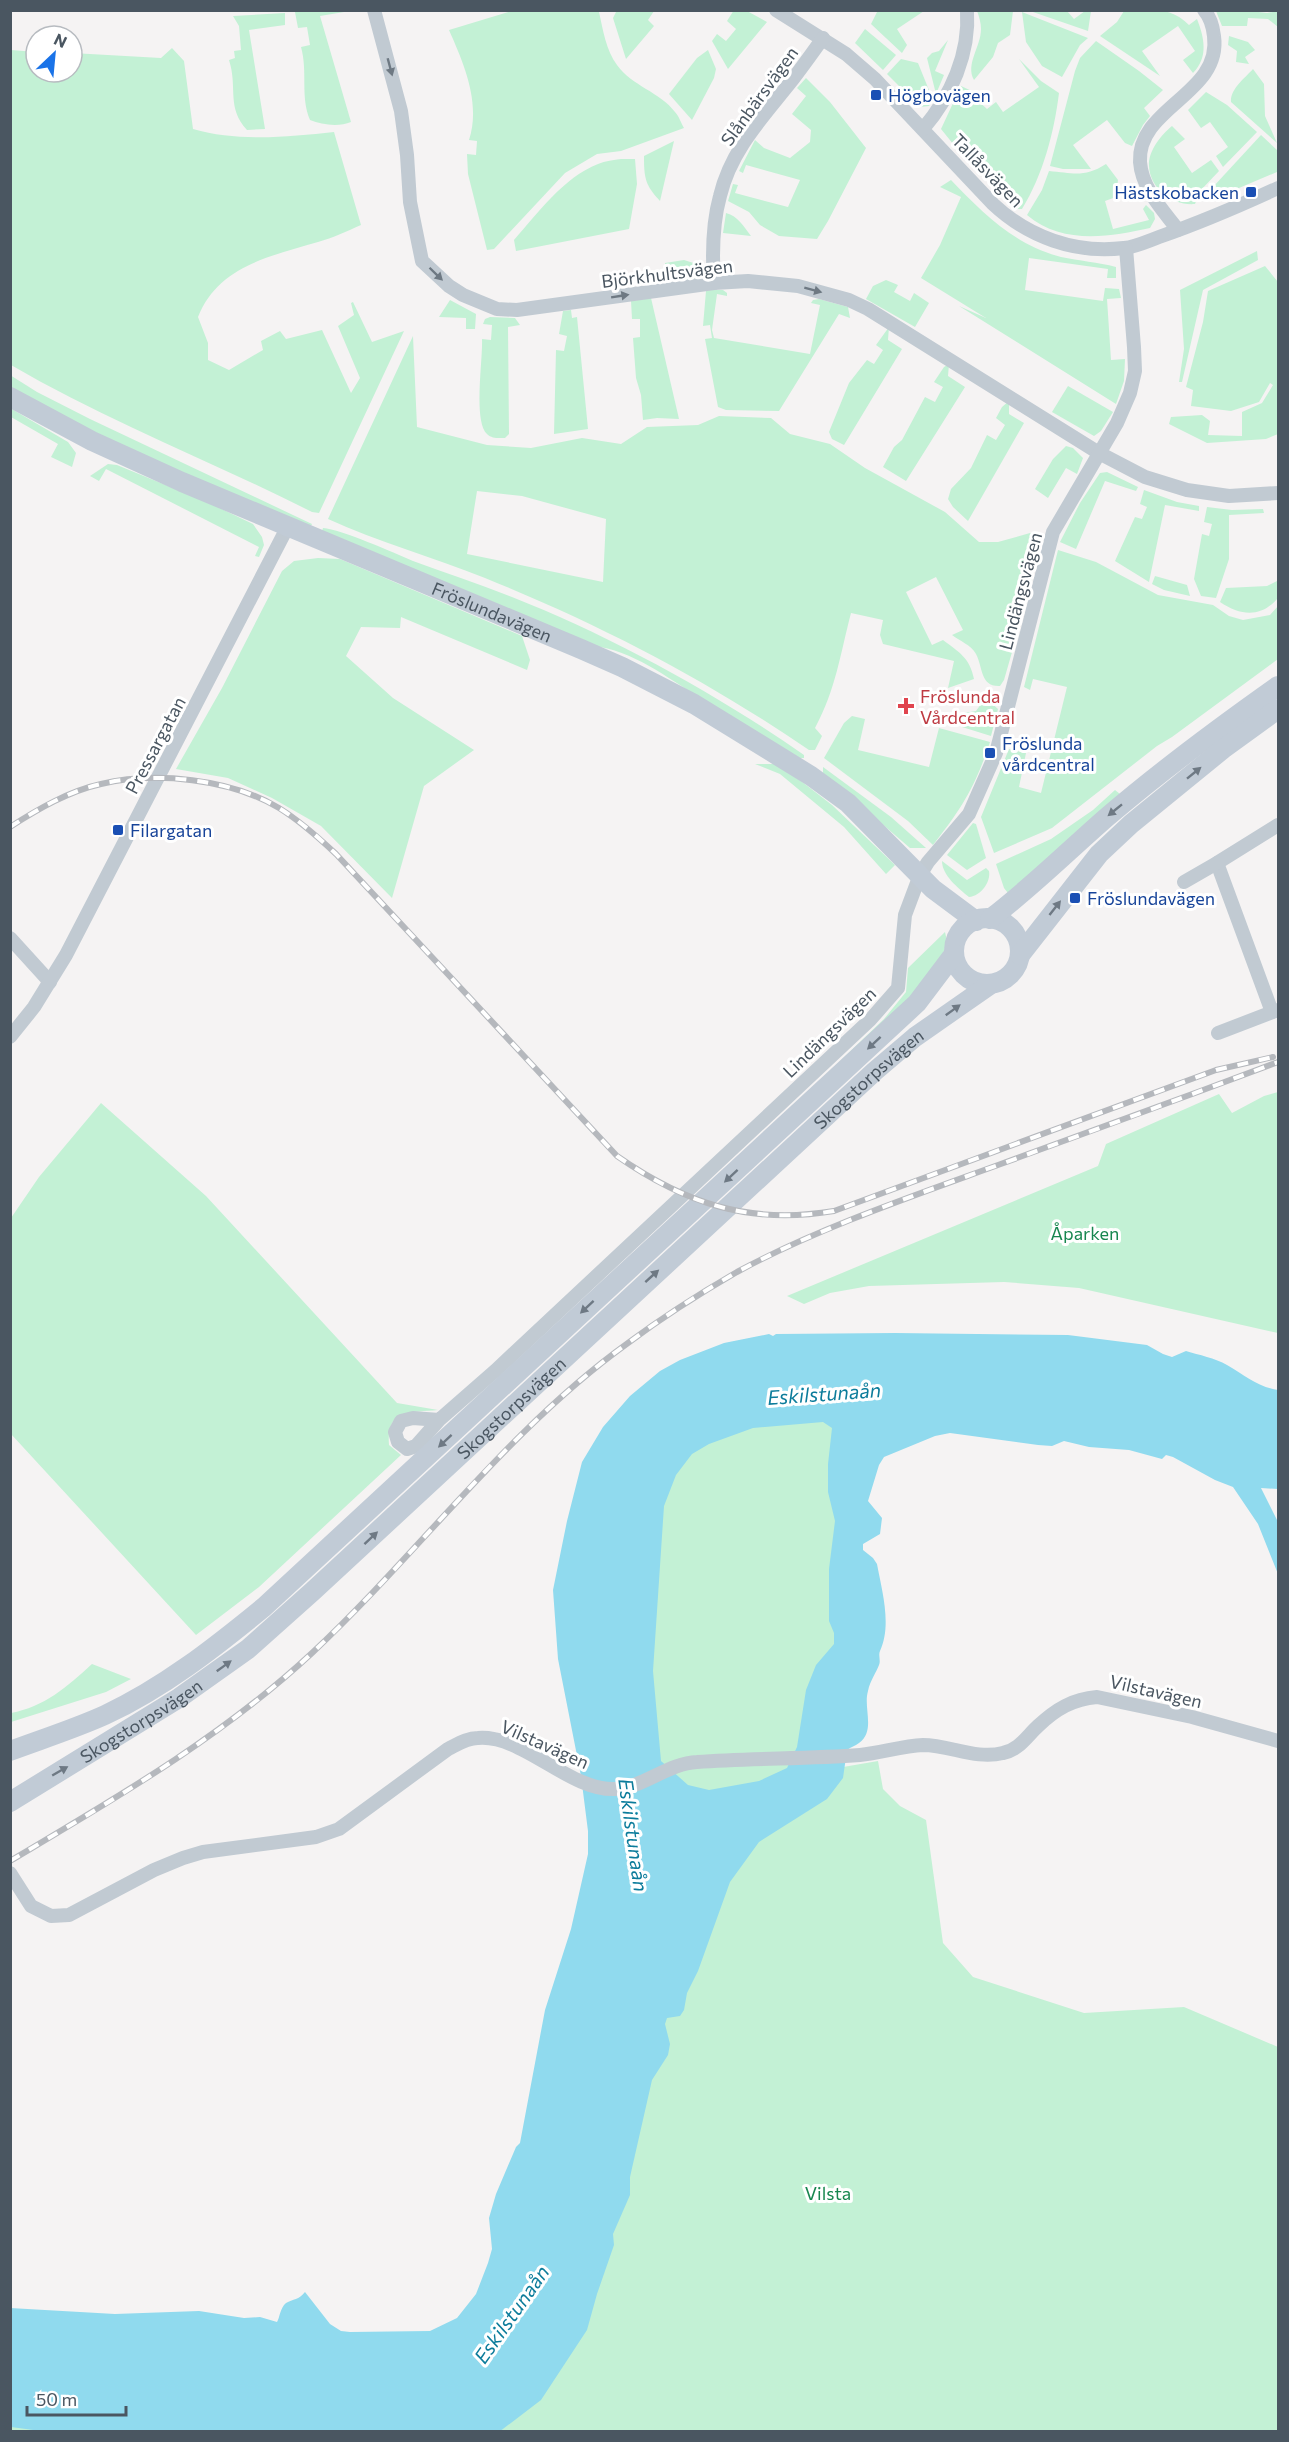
<svg xmlns="http://www.w3.org/2000/svg" width="1289" height="2442" viewBox="0 0 1289 2442" font-family="Commissioner,sans-serif">
	<rect width="100%" height="100%" fill="#f5f3f3"/>
	<!-- green -->
	<g fill="#c3f1d5" fill-rule="evenodd">
		<path d="M594 10 599 12C603 30 606 50 617 65 632 86 660 92 675 112 679 116 681 123 684 128L621 151 597 154 565 173 494 249 487 250 468 174 467 154 476 155 477 141 469 140C481 103 464 64 449 30L512 11Z"/>
		<polygon points="617,10 654,11 648,20 654,26 626,59 613,18"/>
		<polygon points="734,10 747,11 767,22 728,69 712,41 717,34 726,41 736,29 727,21"/>
		<polygon points="878,10 924,11 897,29 907,45 902,53 871,24"/>
		<path d="M309 11H350L320 16 351 122C339 127 322 125 310 120 300 96 308 72 301 47L310 45 307 27 298 28 295 12Z"/>
		<path d="M977 11H1013L1010 35 998 43 993 57 974 80C965 64 981 47 981 29 981 23 979 16 977 11Z"/>
		<polygon points="1030,11 1067,11 1074,19 1085,11 1091,11 1088,31"/>
		<path d="M1124 11C1150 10 1169 5 1189 25L1197 19C1204 37 1209 57 1193 73L1183 60 1195 51 1178 26 1142 51 1160 76 1100 36 1117 22Z"/>
		<polygon points="1250,11 1267,13 1278,11 1278,27 1268,19 1248,18 1247,26 1222,26 1216,11"/>
		<polygon points="1022,12 1088,38 1080,45 1062,77 1042,66 1026,42"/>
		<path d="M285 13V25L249 30 265 129 247 130C226 107 238 88 229 60L235 58 234 51 241 50 239 26 233 16Z"/>
		<polygon points="865,29 896,55 883,70 855,43"/>
		<polygon points="1229,36 1248,42 1255,50 1245,57 1249,64 1236,62 1237,51 1228,45"/>
		<polygon points="948,40 935,71 944,75 936,94 927,58 932,53 939,51"/>
		<polygon points="1096,41 1139,71 1163,90 1144,108 1150,116 1143,125 1132,146 1125,143 1107,120 1073,145 1091,169 1063,169 1050,166 1075,71 1080,58"/>
		<path d="M172 48 184 61 193 129C238 142 288 137 334 132L361 225C347 231 333 238 318 242 271 256 218 266 198 317L208 343V360L229 370 263 350 261 341 280 331 286 339 322 330 351 393 360 378 338 326 354 315 351 303 353 302 372 342 404 331 319 513 312 512C213 462 107 421 11 365V50L36 52V72H72V53L161 58Z"/>
		<polygon points="708,50 716,69 714,78 692,120 669,94 697,58"/>
		<polygon points="901,59 918,63 933,100 929,106 920,107 887,74"/>
		<path d="M1019 59 1041 81 1059 93C1054 133 1043 175 1022 209H1016L962 155 941 129 961 86 976 93 975 98 987 109 996 102 1003 112 1039 87Z"/>
		<path d="M1253 69 1264 84 1265 116 1277 143 1231 102C1230 89 1245 78 1253 69Z"/>
		<polygon points="806,78 830,102 866,148 828,221 817,239 779,236 760,225 749,212 728,201 733,184 738,185 735,193 788,207 800,180 746,165 743,173 739,171 755,140 764,148 790,158 810,142 811,130 792,114 806,96 797,88"/>
		<polygon points="1206,92 1227,105 1257,132 1223,167 1216,156 1228,147 1210,122 1201,128 1188,110"/>
		<path d="M1172 126 1185 139 1174 147 1192 173 1211 160 1219 171 1200 191 1195 204C1173 206 1150 189 1149 166 1148 151 1161 135 1172 126Z"/>
		<polygon points="1261,135 1278,151 1277,172 1206,202 1213,187"/>
		<path d="M674 141 660 201C645 185 644 178 644 156Z"/>
		<path d="M621 159H635L637 184 629 229 516 251 514 240C538 213 564 177 598 164 605 161 614 160 621 159Z"/>
		<path d="M1106 164 1118 180 1116 197 1105 201 1113 229 1149 220 1143 209 1146 205 1154 213 1155 219 1150 228C1109 237 1062 245 1027 215L1042 190 1049 171C1073 173 1084 178 1106 164Z"/>
		<path d="M951 180C983 213 1014 245 1061 257 1079 261 1098 262 1116 267V278H1107L1108 269 1029 258 1025 290 1103 301 1105 288 1119 289 1121 298 1107 299 1111 360 1125 359 1124 381 1116 404 959 306 986 318 921 278 940 245 961 197 940 187Z"/>
		<path d="M726 213C738 216 744 227 751 236L723 233Z"/>
		<polygon points="1257,251 1258,260 1203,290 1182,382 1179,382 1184,349 1180,290"/>
		<polygon points="684,260 700,265 701,271 694,279 677,280 665,270 665,263"/>
		<polygon points="1265,266 1278,282 1278,434 1266,439 1207,443 1169,424 1171,417 1202,415 1210,421 1208,435 1242,436 1242,412 1262,403 1273,385 1270,383 1259,402 1231,411 1191,406 1193,390 1186,387 1203,322 1208,291"/>
		<polygon points="886,280 898,285 894,292 910,301 914,293 929,303 915,327 866,299 873,286"/>
		<polygon points="709,290 723,290 727,293 727,296 717,294 712,330 714,338 810,354 820,305 811,303 813,300 819,299 848,307 850,318 839,314 779,411 726,410 718,407 705,339 712,338 710,325 703,326 706,291"/>
		<polygon points="651,298 679,419 657,418 643,420 641,395 636,378 633,338 640,337 640,319 632,319 631,301"/>
		<polygon points="450,300 476,314 475,329 466,329 466,318 439,317"/>
		<polygon points="571,310 572,318 577,317 588,429 554,434 556,350 564,351 567,336 559,334 563,311"/>
		<path d="M490 317 515 318 520 325 508 327 509 434 505 438C499 438 492 439 487 434 473 421 483 360 482 339L491 340 492 325 483 324 485 319Z"/>
		<polygon points="889,327 888,340 902,349 844,445 832,439 829,432 849,383 867,360 874,364 883,350 876,345"/>
		<path d="M413 336 417 427 487 445 531 448 582 438 621 444 647 427 698 425 719 416 771 418 790 434 830 444 865 468 945 512 979 542H998L1030 533H1042L1027 600 1004 680 1000 686C980 687 983 667 976 654 971 645 960 641 952 635L963 630 936 577 906 592 932 645 943 640C959 652 970 658 974 679L948 688 954 661 883 644 880 635 883 620 851 613C840 655 836 689 815 728L822 736 815 750H809C705 679 601 625 485 578 433 557 378 542 328 519ZM477 491 522 496 606 519 603 582 467 554Z"/>
		<polygon points="949,364 948,376 965,387 906,481 883,467 894,447 902,440 925,397 935,402 943,387 934,382 944,367"/>
		<polygon points="10,375 37,392 90,419 312,524 310,528 85,430 11,389"/>
		<polygon points="1068,386 1113,412 1101,431 1094,436 1052,412"/>
		<polygon points="1009,401 1009,414 1024,423 968,521 953,507 948,499 951,489 971,468 987,435 996,440 1005,425 996,418 1002,407"/>
		<polygon points="10,408 68,442 76,453 72,467 51,457 58,444 11,417"/>
		<polygon points="1066,446 1073,448 1083,458 1077,474 1066,468 1048,498 1035,489 1053,459"/>
		<polygon points="108,464 117,465 207,502 253,524 262,537 264,545 259,557 255,556 259,547 106,469 99,481 90,476"/>
		<polygon points="1107,472 1138,487 1136,491 1105,481 1076,549 1060,542 1080,503 1100,473"/>
		<polygon points="1144,490 1177,502 1199,506 1199,511 1165,505 1149,582 1115,561 1135,517 1142,519 1147,507 1140,504"/>
		<polygon points="1207,507 1232,510 1263,509 1264,513 1229,515 1229,559 1216,598 1201,596 1194,579 1202,534 1209,536 1212,524 1204,522"/>
		<path d="M323 528C341 529 394 553 413 561 446 573 479 584 512 597 611 636 717 694 804 755V758H800C766 738 733 718 700 698 668 678 632 650 593 646L321 534Z"/>
		<polygon points="1058,550 1096,562 1158,595 1213,605 1229,616 1243,620 1270,615 1278,606 1278,659 1172,737 1157,746 1052,828 994,853 981,817 1009,749 1026,753 1019,787 1041,793 1067,687 1033,679 1030,690 1024,687"/>
		<polygon points="318,558 340,559 522,636 530,660 527,670 401,617 400,628 361,627 346,656 393,698 474,750 424,786 392,898 321,826 272,798 228,778 176,769 222,688 282,571 294,561"/>
		<polygon points="1155,576 1187,585 1190,596 1164,590 1152,584"/>
		<path d="M1277 581 1278 598C1261 618 1241 616 1220 602L1226 588 1267 586Z"/>
		<polygon points="989,701 998,709 991,736 962,727 964,713 976,711 981,704"/>
		<path d="M852 716 865 719 858 750 929 767 939 728 990 742C975 787 962 808 933 845L908 821 824 758 844 723Z"/>
		<polygon points="755,764 774,764 801,781 832,805 895,865 886,874 844,827 780,774"/>
		<polygon points="823,767 891,817 926,848 910,848 823,773"/>
		<polygon points="1115,790 1125,798 1011,897 1004,888 996,864 1051,839 1093,810"/>
		<polygon points="973,823 976,824 986,858 967,870 947,855"/>
		<path d="M942 861 967 880 986 868 989 871C991 882 981 896 969 897 958 888 942 875 942 861Z"/>
		<polygon points="945,932 947,941 945,948 939,965 928,984 838,1063 884,1019 906,992 908,968"/>
		<polygon points="1278,1092 1278,1333 1079,1288 1004,1282 869,1286 830,1293 804,1304 787,1296 1098,1166 1106,1144 1219,1094 1232,1113 1264,1096"/>
		<path d="M101 1103 206 1196 397 1403 438 1410C410 1413 386 1408 389 1445L401 1455 259 1587 196 1635 11 1434V1218L39 1177Z"/>
		<polygon points="767,1376 861,1443 852,1615 814,1772 878,1761 883,1789 900,1806 926,1820 943,1943 973,1977 1084,2013 1184,2007 1278,2047 1278,2431 11,2432 11,2354 457,2429 556,2291 636,1487"/>
		<path d="M92 1664 131 1679 106 1692 11 1722V1713C44 1707 67 1687 92 1664Z"/>
	</g>
	<!-- water -->
	<path fill="#90daee" fill-rule="evenodd" d="M895 1333 1068 1335 1147 1345 1163 1354 1172 1357 1186 1351C1199 1355 1215 1358 1227 1365 1245 1375 1257 1387 1278 1390V1489L1261 1488 1278 1522V1574L1258 1524 1233 1487 1215 1480 1173 1457 1166 1455 1162 1459 1129 1450 1089 1447 1064 1441 1052 1446 1038 1445 950 1433 935 1436 884 1457 879 1465 868 1501 882 1518 880 1534 863 1544V1550L873 1558 877 1564C882 1591 892 1625 880 1651 878 1655 881 1661 879 1665 876 1673 870 1681 868 1691 863 1708 876 1731 859 1743 855 1746 851 1747 847 1750L843 1778 827 1799 759 1842 730 1882 698 1971 687 1993 684 2010 680 2016 667 2018 665 2024 670 2044 668 2055 652 2080 630 2177V2195L613 2234 614 2245 597 2294 587 2330 541 2400 499 2432H48L11 2427 10 2308 115 2314 199 2311 244 2318 260 2317 277 2322C280 2317 280 2308 286 2303 293 2299 299 2300 305 2292L330 2324 341 2331 350 2332 430 2331 457 2318 476 2294 488 2263 492 2249 489 2218 496 2194 516 2147 520 2143 545 2010 571 1929 588 1854V1831L581 1776 558 1659 553 1590 567 1521 582 1462 603 1427 630 1396 660 1371 680 1360 724 1343 769 1334 773 1336 776 1334ZM823 1422 832 1428 828 1464V1492L835 1521 829 1569V1621L834 1633V1644L816 1665 806 1690 797 1747 787 1768 759 1781 709 1790 688 1785 661 1761 653 1671 664 1506 676 1475 692 1454 709 1444 753 1428Z"/>
	<g fill="none" stroke-linecap="round" stroke-linejoin="round">
		<!-- street -->
		<g stroke="#c1cad2" stroke-width="14">
			<polyline points="374,10 401,111 407,155 410,202 422,261 449,286 463,295 497,309 517,310 714,283 748,281 798,286 849,300 868,309 1099,453 1145,477 1187,490 1229,496 1278,493"/>
			<path d="M776 10 846 54 875 79 993 204C1028 237 1075 254 1124 248 1135 247 1148 241 1159 237 1199 223 1239 206 1278 188"/>
			<path d="M923 129C951 96 970 54 967 10"/>
			<path d="M1178 230C1163 210 1142 189 1140 162 1137 107 1222 94 1214 36 1213 27 1210 17 1204 10"/>
			<path d="M714 283C712 254 712 225 720 196 731 149 764 116 793 79 803 66 813 52 823 38"/>
			<polyline points="1217,863 1272,1012"/>
			<polyline points="1184,882 1217,863 1278,825"/>
			<polyline points="10,938 50,982"/>
			<polyline points="1218,1033 1278,1010"/>
			<polyline points="10,1037 34,1007 66,955 287,528"/>
			<polyline points="439,1420 413,1418 401,1421 395,1432 398,1442 407,1449 416,1446 439,1420 495,1371 870,1020 898,988 905,915 920,875 928,862 969,814 996,753 1053,532 1117,423 1130,393 1135,371 1134,347 1126,248"/>
			<path d="M10 1873 31 1906 51 1916 69 1915 154 1870 183 1858 203 1852 316 1837 339 1829 448 1749C458 1744 467 1738 478 1738 523 1734 570 1792 616 1789 642 1788 669 1763 697 1762 752 1758 806 1759 860 1755 881 1753 902 1746 923 1745 950 1745 976 1760 1003 1753 1019 1750 1027 1736 1038 1726 1056 1709 1073 1699 1097 1697L1192 1717 1278 1741"/>
		</g>
		<!-- secondary -->
		<g stroke="#c1cbd6" stroke-width="20">
			<path id="s1" d="M10 397 92 441 182 482 581 649 622 667 694 704 811 776 848 803 933 889 976 921"/>
			<circle cx="987" cy="951" r="33"/>
			<path d="M990 919C1032 887 1068 851 1107 817 1162 770 1220 727 1278 686"/>
			<polyline points="1020,955 1099,854 1131,824 1223,749 1278,709"/>
			<path d="M10 1751C42 1739 74 1729 105 1715 163 1688 214 1648 264 1607L917 1003 954 954"/>
			<path id="s2" d="M10 1802 179 1698 248 1649 313 1591 875 1071 915 1037 991 984"/>
		</g>
		<defs>
			<g id="rail">
				<path d="M10 827C38 809 69 791 101 784 155 771 231 779 279 808 300 821 318 837 336 854L617 1156C686 1204 750 1225 834 1211L1216 1070 1273 1057"/>
				<path d="M10 1861C116 1798 222 1737 312 1653 420 1552 507 1430 628 1343 663 1317 699 1294 737 1272 816 1229 913 1196 998 1165 1092 1131 1185 1097 1278 1062"/>
			</g>
		</defs>
		<!-- rail casing -->
		<use href="#rail" stroke="#b5b8bd" stroke-width="6"/>
		<!-- rail -->
		<use href="#rail" stroke="#fff" stroke-width="4" stroke-dasharray="11" stroke-linecap="butt"/>
	</g>
	<!-- one-way arrows -->
	<defs><path id="oneway-solid" d="M-6-.8H1V-3.2L6.5 0L1 3.2V.8H-6Z" transform="scale(1.5)"/></defs>
	<g fill="#6e7983">
		<use href="#oneway-solid" transform="translate(390 67) rotate(75)"/>
		<use href="#oneway-solid" transform="translate(436 274) rotate(44)"/>
		<use href="#oneway-solid" transform="translate(813 290) rotate(15)"/>
		<use href="#oneway-solid" transform="translate(620 296) rotate(-9)"/>
	</g>
	<g fill="#6e7984">
		<use href="#oneway-solid" transform="translate(1194 773) rotate(-39)"/>
		<use href="#oneway-solid" transform="translate(1115 810) rotate(141)"/>
		<use href="#oneway-solid" transform="translate(1055 908) rotate(-52)"/>
		<use href="#oneway-solid" transform="translate(953 1010) rotate(-36)"/>
		<use href="#oneway-solid" transform="translate(874 1043) rotate(137)"/>
		<use href="#oneway-solid" transform="translate(731 1176) rotate(137)"/>
		<use href="#oneway-solid" transform="translate(652 1276) rotate(-42)"/>
		<use href="#oneway-solid" transform="translate(587 1307) rotate(137)"/>
		<use href="#oneway-solid" transform="translate(445 1441) rotate(137)"/>
		<use href="#oneway-solid" transform="translate(371 1538) rotate(-43)"/>
		<use href="#oneway-solid" transform="translate(224 1666) rotate(-36)"/>
		<use href="#oneway-solid" transform="translate(60 1771) rotate(-30)"/>
	</g>
	<!-- markers -->
	<g fill="#1a4fb4" stroke="#fff" stroke-width="2">
		<rect x="870" y="89" width="12" height="12" rx="3"/>
		<rect x="1245" y="186" width="12" height="12" rx="3"/>
		<rect x="984" y="747" width="12" height="12" rx="3"/>
		<rect x="112" y="824" width="12" height="12" rx="3"/>
		<rect x="1069" y="892" width="12" height="12" rx="3"/>
	</g>
	<path fill="#e0444e" stroke="#fff" stroke-width="2" d="M903 697h6v6h6v6h-6v6h-6v-6h-6v-6h6z"/>
	<g text-anchor="middle" dominant-baseline="central" stroke-width="6" stroke-linejoin="round" paint-order="stroke">
		<!-- transit labels -->
		<g font-size="18" fill="#164399" stroke="#fff" text-anchor="start">
			<text x="888" y="95">Högbovägen</text>
			<text x="1239" y="192" text-anchor="end">Hästskobacken</text>
			<text x="1002" y="743">Fröslunda<tspan x="1002" dy="21">vårdcentral</tspan></text>
			<text x="130" y="830">Filargatan</text>
			<text x="1087" y="898">Fröslundavägen</text>
		</g>
		<!-- street labels -->
		<g font-size="18" fill="#4a5661" stroke="#fff">
			<text transform="translate(759 96) rotate(-54)">Slånbärsvägen</text>
			<text transform="translate(988 170) rotate(46)">Tallåsvägen</text>
			<text transform="translate(667 273) rotate(-7)">Björkhultsvägen</text>
			<text transform="translate(1020 591) rotate(-75)">Lindängsvägen</text>
			<text stroke="none"><textPath href="#s1" startOffset="528">Fröslundavägen</textPath></text>
			<text transform="translate(155 745) rotate(-62)">Pressargatan</text>
			<text transform="translate(829 1032) rotate(-44)">Lindängsvägen</text>
			<text stroke="none"><textPath href="#s2" startOffset="1126">Skogstorpsvägen</textPath></text>
			<text stroke="none"><textPath href="#s2" startOffset="640">Skogstorpsvägen</textPath></text>
			<text transform="translate(1156 1691) rotate(13)">Vilstavägen</text>
			<text stroke="none"><textPath href="#s2" startOffset="154">Skogstorpsvägen</textPath></text>
			<text transform="translate(545 1744) rotate(24)">Vilstavägen</text>
		</g>
		<!-- health labels -->
		<g font-size="18" fill="#be3a42" stroke="#fff" text-anchor="start">
			<text x="920" y="696">Fröslunda<tspan x="920" dy="21">Vårdcentral</tspan></text>
		</g>
		<!-- park labels -->
		<g font-size="18" fill="#17864f" stroke="#fff">
			<text x="1085" y="1233">Åparken</text>
			<text x="828" y="2193">Vilsta</text>
		</g>
		<!-- water labels -->
		<g font-size="20" font-style="italic" fill="#0c7c9b" stroke="#fff">
			<text transform="translate(824 1393) rotate(-4)">Eskilstunaån</text>
			<text transform="translate(634 1835) rotate(82)">Eskilstunaån</text>
			<text transform="translate(511 2314) rotate(-55)">Eskilstunaån</text>
		</g>
	</g>
	<!-- border -->
	<rect width="1289" height="2442" fill="none" stroke="#4a5661" stroke-width="24"/>
	<!-- north arrow -->
	<g transform="translate(54 54) rotate(26)"><circle r="28" fill="#ffffff" stroke="#b7bbc0" stroke-width="1.5"/>
	<path d="M0-4.5L10 22L0 15L-10 22Z" fill="#1a73e8"/>
	<text y="-9" font-size="16" font-weight="bold" text-anchor="middle" fill="#4a5661">N</text>
	</g>
	<!-- scale -->
	<path d="M27 2406v9h99v-9" fill="none" stroke="#4a5661" stroke-width="3"/>
	<text x="36" y="2406" font-size="18" fill="#4a5661" stroke="#ffffff" stroke-width="4.5" paint-order="stroke">50 m</text>
</svg>
